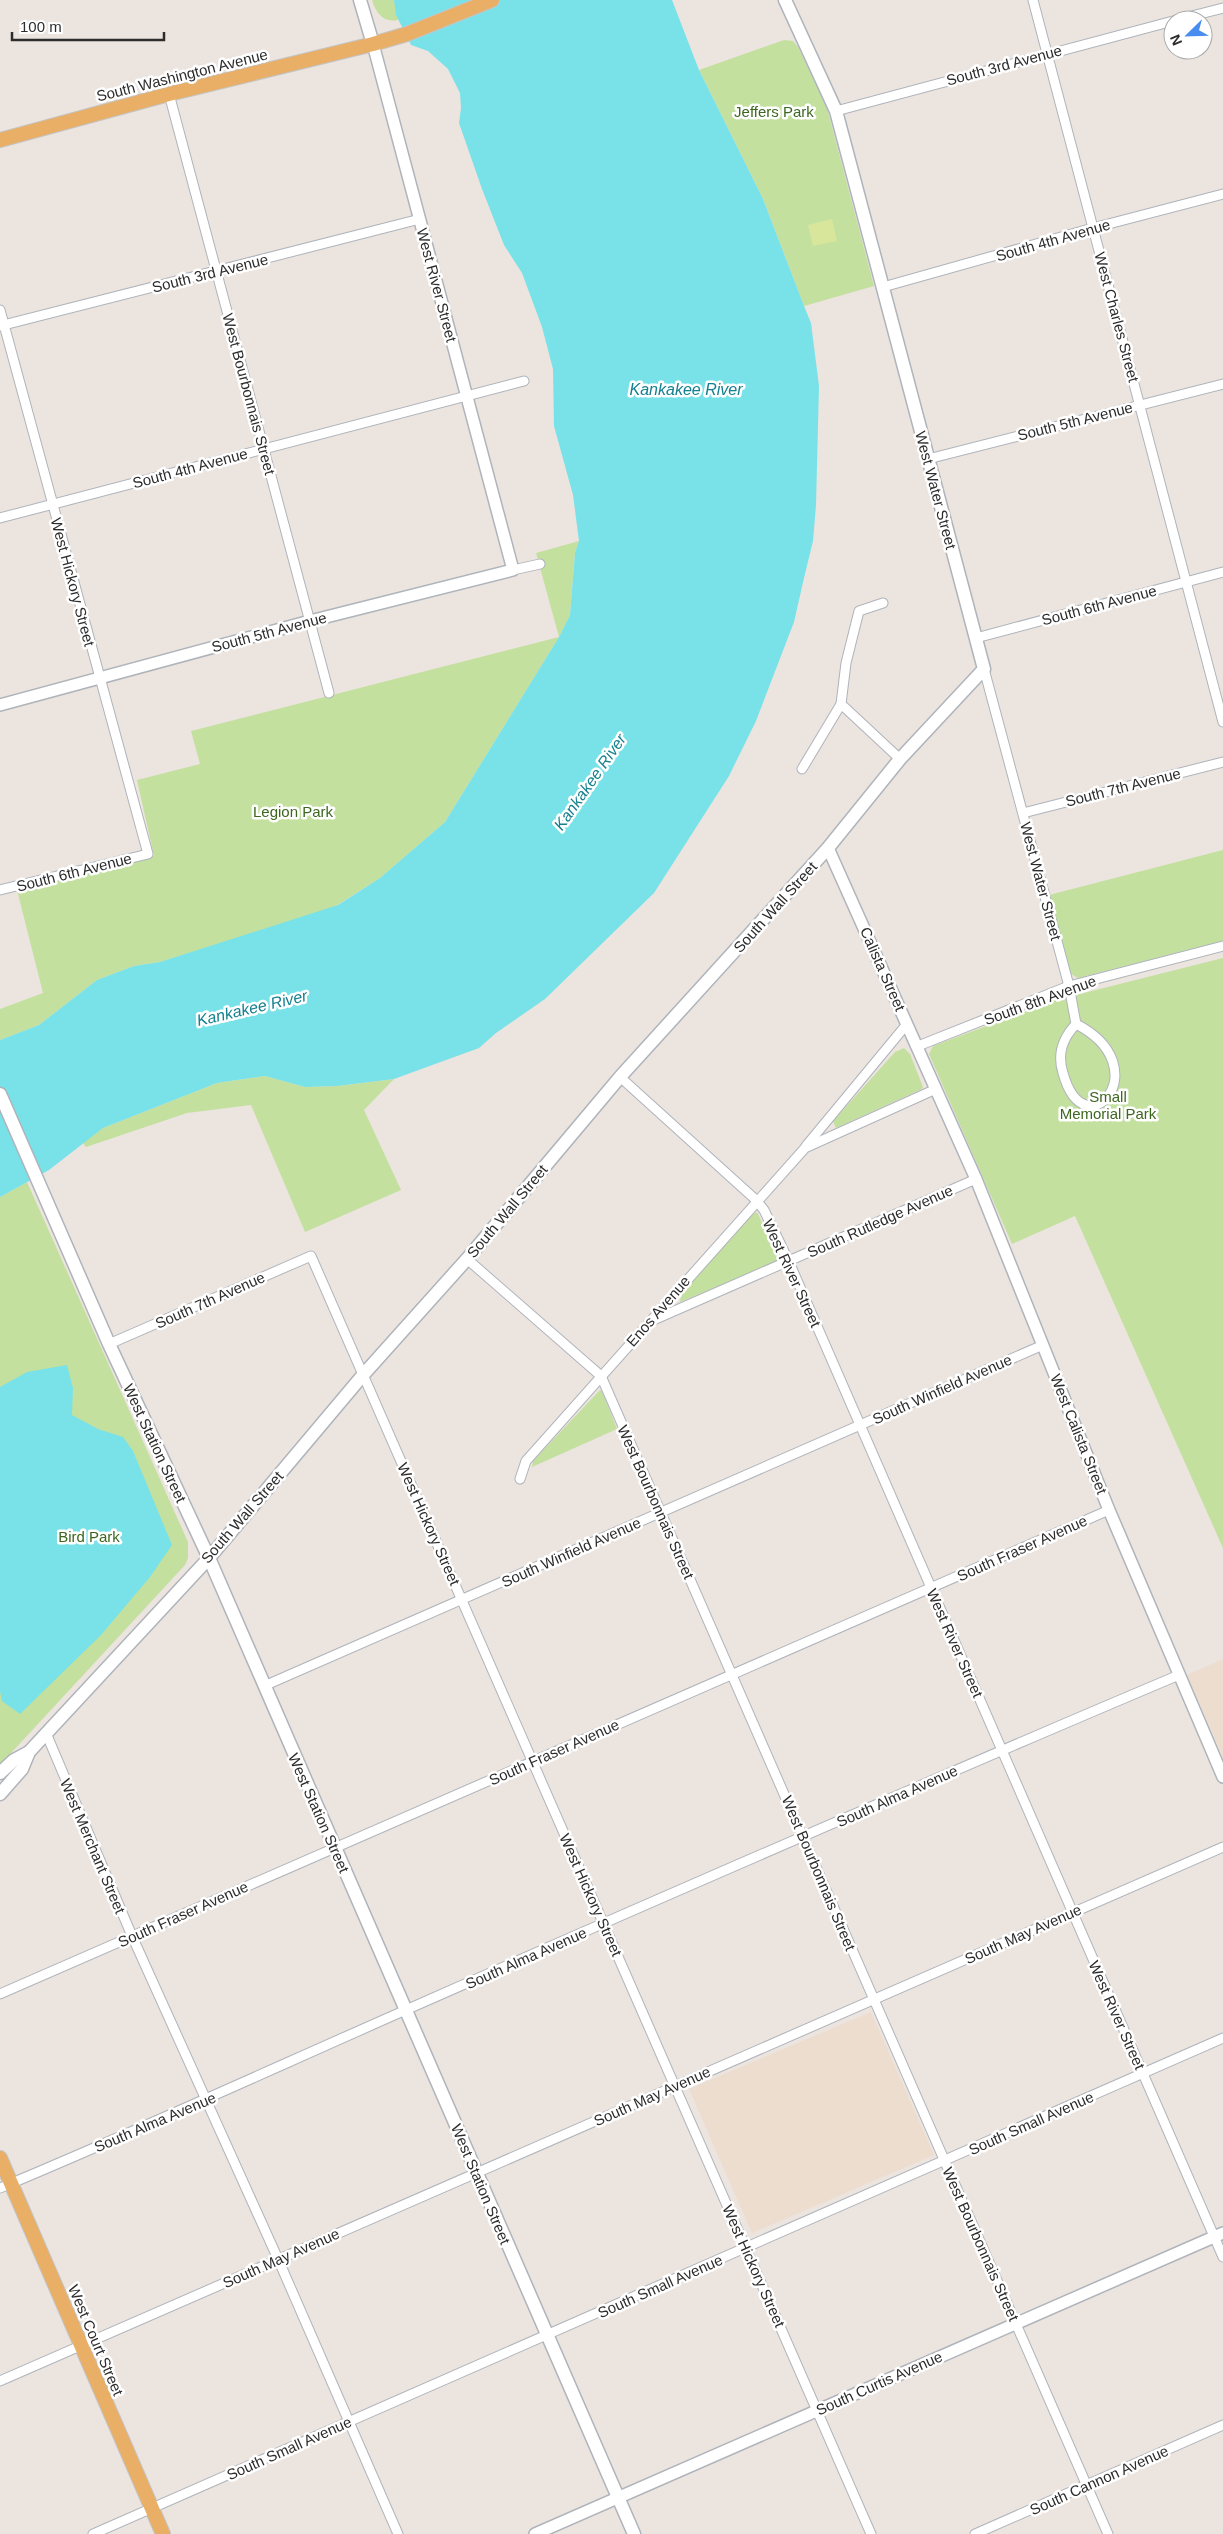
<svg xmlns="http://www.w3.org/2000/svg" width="1223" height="2534" viewBox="0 0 1223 2534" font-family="Helvetica,sans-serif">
	<rect width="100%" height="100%" fill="#ece4df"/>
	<!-- education -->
	<g fill="#edddcf">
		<polygon points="1223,1659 1223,1757 1187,1675"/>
		<polygon points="871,2012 934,2155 752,2233 689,2089"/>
	</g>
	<!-- green -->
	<g fill="#c3e09f">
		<path d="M372 0H394L398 20C383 23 376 13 372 0Z"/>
		<polygon points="784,40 793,41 798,47 827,108 874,286 804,306 763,199 699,70"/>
		<polygon points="579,541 575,553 570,615 559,637 445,822 380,878 331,909 160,962 134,966 97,980 39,1025 0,1040 0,1009 43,993 17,890 154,856 137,780 200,764 191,731 559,637 536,553"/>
		<polygon points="1223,850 1223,941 1078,978 1071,974 1049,895"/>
		<polygon points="1223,958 1223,1548 1075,1216 1012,1244 929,1054 933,1046 1056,1000"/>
		<polygon points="904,1048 910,1054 923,1087 922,1089 836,1128 833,1121 836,1118 895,1052"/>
		<polygon points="265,1076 305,1087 337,1086 394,1079 364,1110 401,1190 305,1232 251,1105 187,1113 86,1147 83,1143 103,1128 217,1083"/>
		<polygon points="27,1182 188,1542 188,1558 185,1565 0,1765 0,1197"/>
		<polygon points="757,1212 777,1254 777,1262 680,1302 681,1295 750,1216"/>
		<polygon points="600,1390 602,1391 617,1429 532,1467 533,1461"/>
	</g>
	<!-- pitch -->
	<polygon fill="#d7e69b" points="832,219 837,241 813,246 808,225"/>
	<!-- water -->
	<g fill="#78e2e8">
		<polygon points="394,0 672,0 699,70 763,199 804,306 811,323 819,386 816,505 813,541 804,578 794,622 756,721 729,776 654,893 545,999 496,1033 479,1048 394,1079 337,1086 305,1087 265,1076 217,1083 103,1128 49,1170 0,1197 0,1040 39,1025 97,980 134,966 160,962 338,905 380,878 445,822 559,637 570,615 575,553 579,541 573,495 554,426 553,369 542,327 522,273 504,245 482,189 459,123 461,108 460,93 448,69 428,51 411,45 396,15"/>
		<polygon points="67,1365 73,1388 72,1415 98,1429 123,1437 133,1451 172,1545 150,1577 101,1635 20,1714 2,1701 0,1691 0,1387 27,1372"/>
	</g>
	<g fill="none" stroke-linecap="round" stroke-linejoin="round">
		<defs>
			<g id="minor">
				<polyline points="1033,0 1223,722"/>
				<polyline points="1176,20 1223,8"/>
				<polyline points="169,94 329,693"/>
				<polyline points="836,111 1173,21"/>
				<polyline points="883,287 1093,228 1223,194"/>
				<polyline points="0,310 148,854 0,890"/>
				<polyline points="0,326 420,219"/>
				<polyline points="928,459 1223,384"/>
				<polyline points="0,518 524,381"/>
				<polyline points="513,570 540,564"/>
				<polyline points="976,638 1223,572"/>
				<path d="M984 669 1069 986 1076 1024C1062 1039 1057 1054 1063 1073 1085 1153 1160 1067 1076 1024"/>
				<polyline points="841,704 900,759"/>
				<polyline points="802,769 841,704 846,663 859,611 883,603"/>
				<polyline points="1023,813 1223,762"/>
				<polyline points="918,1046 1069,986 1223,946"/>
				<polyline points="620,1077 756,1200 764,1210 789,1262 1223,2257"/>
				<polyline points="806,1146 907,1024"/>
				<polyline points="467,1259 601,1376 1108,2534"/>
				<polyline points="649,1322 976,1179"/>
				<polyline points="109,1344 311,1256 871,2534"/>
				<polyline points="520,1479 526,1461 805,1148 936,1089"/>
				<polyline points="264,1686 1043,1345"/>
				<polyline points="46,1733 132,1936 278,2259 398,2534"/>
				<polyline points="0,1994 1109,1510"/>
				<path d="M0 2188C137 2131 272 2069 408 2009 665 1896 921 1784 1179 1675"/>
				<polyline points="0,2381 1223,1847"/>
				<polyline points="93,2534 1223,2038"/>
				<polyline points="975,2534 1223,2425"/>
			</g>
			<g id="tertiary">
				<polyline points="0,705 310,621 513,570 373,44"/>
				<polyline points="828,848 976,1179 1109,1510 1223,1777"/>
				<polyline points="535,2534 1223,2233"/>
			</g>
			<g id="secondary">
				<polyline points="360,0 373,44"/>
				<polyline points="0,1094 109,1344 209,1558 634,2534"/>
				<polyline points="0,1773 14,1760 29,1752"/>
				<polyline points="0,1794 22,1769 29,1752 209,1558 363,1375 467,1259 620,1077 828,848 900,759 984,669 836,111 785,0"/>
			</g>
			<g id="primary">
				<polyline points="0,140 169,94 373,44 407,34 492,0"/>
				<polyline points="0,2158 163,2534"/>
			</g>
		</defs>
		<!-- minor casing -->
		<use href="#minor" stroke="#afb4bb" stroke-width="11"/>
		<!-- tertiary casing -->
		<use href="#tertiary" stroke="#afb4bb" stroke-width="14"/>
		<!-- secondary casing -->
		<use href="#secondary" stroke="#afb4bb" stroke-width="15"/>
		<!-- primary casing -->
		<use href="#primary" stroke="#c4c4c4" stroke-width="16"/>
		<!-- minor -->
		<use href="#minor" stroke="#fff" stroke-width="9"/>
		<!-- tertiary -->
		<use href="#tertiary" stroke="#fff" stroke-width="11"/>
		<!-- secondary -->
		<use href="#secondary" stroke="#fff" stroke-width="12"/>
		<!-- primary -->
		<use href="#primary" stroke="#e9af67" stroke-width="14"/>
	</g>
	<g text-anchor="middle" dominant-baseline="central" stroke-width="5" stroke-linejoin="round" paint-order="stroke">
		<!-- street labels -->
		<g font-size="15" fill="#2c2c2c" stroke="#fff">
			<text transform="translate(1004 65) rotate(-15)">South 3rd Avenue</text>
			<text transform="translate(182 75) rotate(-14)">South Washington Avenue</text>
			<text transform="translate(1053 240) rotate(-16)">South 4th Avenue</text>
			<text transform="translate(210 273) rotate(-14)">South 3rd Avenue</text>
			<text transform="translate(437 285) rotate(75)">West River Street</text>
			<text transform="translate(1117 317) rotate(75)">West Charles Street</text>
			<text transform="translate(249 394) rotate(75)">West Bourbonnais Street</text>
			<text transform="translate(1075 421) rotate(-14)">South 5th Avenue</text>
			<text transform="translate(190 468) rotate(-15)">South 4th Avenue</text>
			<text transform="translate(936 490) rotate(75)">West Water Street</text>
			<text transform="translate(73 582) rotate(75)">West Hickory Street</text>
			<text transform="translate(1099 605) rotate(-15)">South 6th Avenue</text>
			<text transform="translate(269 632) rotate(-15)">South 5th Avenue</text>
			<text transform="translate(1123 787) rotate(-14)">South 7th Avenue</text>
			<text transform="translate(74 872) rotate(-14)">South 6th Avenue</text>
			<text transform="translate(1041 881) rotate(75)">West Water Street</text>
			<text transform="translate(775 907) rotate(-48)">South Wall Street</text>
			<text transform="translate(883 969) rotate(66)">Calista Street</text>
			<text transform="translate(1040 1000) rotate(-20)">South 8th Avenue</text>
			<text transform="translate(507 1211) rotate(-50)">South Wall Street</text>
			<text transform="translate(880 1221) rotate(-24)">South Rutledge Avenue</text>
			<text transform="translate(792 1273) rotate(65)">West River Street</text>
			<text transform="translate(210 1300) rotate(-24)">South 7th Avenue</text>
			<text transform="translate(658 1311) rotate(-49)">Enos Avenue</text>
			<text transform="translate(942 1389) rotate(-24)">South Winfield Avenue</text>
			<text transform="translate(1079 1434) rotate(68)">West Calista Street</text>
			<text transform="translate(155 1443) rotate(65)">West Station Street</text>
			<text transform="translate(656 1502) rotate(66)">West Bourbonnais Street</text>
			<text transform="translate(242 1517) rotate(-49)">South Wall Street</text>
			<text transform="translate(429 1524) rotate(66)">West Hickory Street</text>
			<text transform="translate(1022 1548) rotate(-24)">South Fraser Avenue</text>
			<text transform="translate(571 1552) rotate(-24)">South Winfield Avenue</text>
			<text transform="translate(955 1643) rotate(66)">West River Street</text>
			<text transform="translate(554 1752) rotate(-24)">South Fraser Avenue</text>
			<text transform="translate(897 1796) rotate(-24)">South Alma Avenue</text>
			<text transform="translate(319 1813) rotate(66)">West Station Street</text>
			<text transform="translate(93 1846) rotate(67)">West Merchant Street</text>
			<text transform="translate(819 1873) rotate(67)">West Bourbonnais Street</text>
			<text transform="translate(591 1895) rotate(66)">West Hickory Street</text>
			<text transform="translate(183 1914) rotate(-24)">South Fraser Avenue</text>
			<text transform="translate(1023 1934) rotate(-24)">South May Avenue</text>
			<text transform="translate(526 1958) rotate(-24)">South Alma Avenue</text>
			<text transform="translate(1117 2015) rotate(66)">West River Street</text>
			<text transform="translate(652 2096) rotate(-24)">South May Avenue</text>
			<text transform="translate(155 2122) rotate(-23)">South Alma Avenue</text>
			<text transform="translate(1031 2123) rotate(-24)">South Small Avenue</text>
			<text transform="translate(481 2184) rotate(67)">West Station Street</text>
			<text transform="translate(981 2244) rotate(66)">West Bourbonnais Street</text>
			<text transform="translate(281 2258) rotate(-24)">South May Avenue</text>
			<text transform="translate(754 2266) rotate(66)">West Hickory Street</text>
			<text transform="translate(660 2286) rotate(-24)">South Small Avenue</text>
			<text transform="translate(96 2340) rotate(67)">West Court Street</text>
			<text transform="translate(879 2383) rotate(-24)">South Curtis Avenue</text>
			<text transform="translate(289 2448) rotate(-24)">South Small Avenue</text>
			<text transform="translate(1099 2480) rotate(-24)">South Cannon Avenue</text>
		</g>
		<!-- park labels -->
		<g font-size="15" fill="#3d661f" stroke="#fff">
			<text x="774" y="111">Jeffers Park</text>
			<text x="293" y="811">Legion Park</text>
			<text x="1108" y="1096">Small<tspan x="1108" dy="17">Memorial Park</tspan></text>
			<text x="89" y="1536">Bird Park</text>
		</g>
		<!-- water labels -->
		<g font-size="16" font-style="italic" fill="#15808f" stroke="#fff">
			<text x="686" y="389">Kankakee River</text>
			<text transform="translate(590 782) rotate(-55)">Kankakee River</text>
			<text transform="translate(252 1008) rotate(-13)">Kankakee River</text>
		</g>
	</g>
	<!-- north arrow -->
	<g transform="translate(1188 35) rotate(247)"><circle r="24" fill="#ffffff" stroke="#ababab"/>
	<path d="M0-4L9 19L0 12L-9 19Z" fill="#488cf0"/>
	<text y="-8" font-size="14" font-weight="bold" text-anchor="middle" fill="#2c2c2c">N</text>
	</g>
	<!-- scale -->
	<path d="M12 32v8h152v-8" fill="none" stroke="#2c2c2c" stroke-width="2.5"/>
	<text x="20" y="32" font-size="15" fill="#2c2c2c" stroke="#ffffff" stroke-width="4" paint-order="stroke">100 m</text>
</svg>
